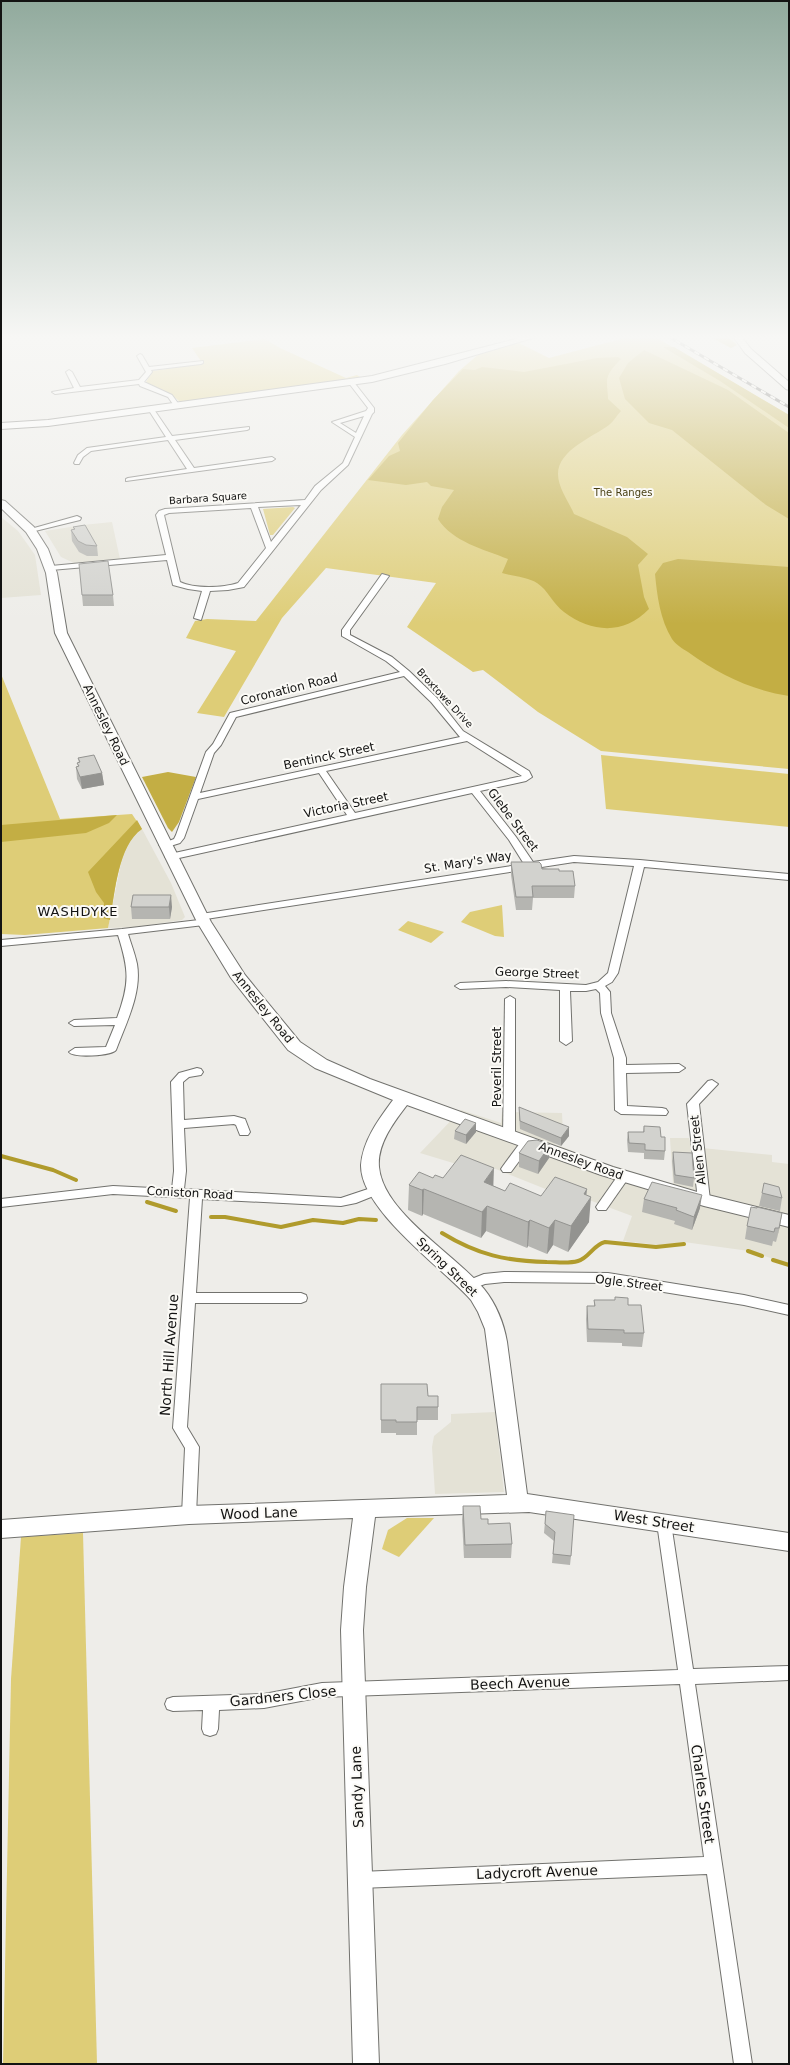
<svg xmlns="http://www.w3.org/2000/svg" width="790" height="2065" viewBox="0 0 790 2065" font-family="'DejaVu Sans',sans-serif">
	<rect width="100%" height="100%" fill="#eeede9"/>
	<!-- built -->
	<g fill="#e4e2d6">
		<polygon points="1,517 18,531 35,555 41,595 1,598"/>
		<polygon points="112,522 120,559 74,563 61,557 45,531 83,525"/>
		<polygon points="142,829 171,883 185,917 182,920 136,927 108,928 122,858 133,835"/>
		<polygon points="461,1110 501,1123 502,1112 562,1113 563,1133 555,1144 598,1161 673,1184 670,1138 689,1138 692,1147 772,1155 772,1162 789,1164 789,1264 749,1251 684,1242 659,1245 623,1241 632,1216 557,1188 553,1192 471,1159 463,1166 420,1153"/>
		<polygon points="495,1412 504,1492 435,1494 432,1447 434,1436 451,1422 451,1414"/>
	</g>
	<!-- green -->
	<g fill="#decd77">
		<polygon points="636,335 653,335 650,338 657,338 789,415 789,769 601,751 538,712 483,670 473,672 407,627 436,583 326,568 282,618 224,717 197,713 236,651 186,638 195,621 207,619 256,621 402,435 459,371 479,354 519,343 549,358"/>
		<path d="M265 339 280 348 346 378 357 375 362 378 180 402C168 389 153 393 146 382L153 371 203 364 192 348Z"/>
		<polygon points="293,507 295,508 273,535 270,535 263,509"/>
		<path d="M1 674 60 819 132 814 142 829C116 846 115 900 108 928L25 935 1 934Z"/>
		<polygon points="601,755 789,774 789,827 606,809"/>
		<polygon points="502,905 504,937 495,936 461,922 470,912"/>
		<polygon points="408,921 444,932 431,943 398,930"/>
		<polygon points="407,1518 434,1518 399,1557 382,1549 388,1530"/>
		<polygon points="83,1533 97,2064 3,2064 11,1679 21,1537"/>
	</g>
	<!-- forest -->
	<g fill="#c3ae44">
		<polygon points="707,335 726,335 737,345 731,348"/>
		<polygon points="663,347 674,347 789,415 789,428 720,381"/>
		<polygon points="644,350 728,390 789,433 789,519 766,505 672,430 649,423 625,399 619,378 628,363"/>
		<path d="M618 357 621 359C615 365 606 374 607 383 607 389 608 393 608 399L621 411C617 415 614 421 609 425 593 437 558 450 558 474 558 488 569 502 574 514L627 537 648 554 638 565 644 597 649 609C624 635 592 633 564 612 553 604 548 590 537 583 528 577 512 576 502 573L508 559C483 549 453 542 438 519L442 507 454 490 431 486 427 482 406 485 368 480 389 456 400 451 398 443 433 400 463 369 475 370 482 367 524 372 597 358Z"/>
		<path d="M678 559 789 567V696C751 690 720 675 688 652 683 649 675 644 672 639 660 620 657 595 655 574L663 563Z"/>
		<polygon points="168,772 196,777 179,822 172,832 168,828 142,777"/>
		<polygon points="117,815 109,823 86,833 1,842 1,825"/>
		<path d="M137 820 142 829C118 845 115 893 110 920L103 918 104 903 96 892 88 872Z"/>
	</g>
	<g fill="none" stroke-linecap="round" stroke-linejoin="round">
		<!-- stream -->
		<g stroke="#b09b2c" stroke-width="4">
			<polyline points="1,1156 53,1170 76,1180"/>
			<polyline points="147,1202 176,1211"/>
			<polyline points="211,1217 225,1217 281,1227 313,1220 343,1223 359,1219 376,1220"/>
			<path d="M442 1233C478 1255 506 1261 547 1262 557 1262 568 1264 578 1261 589 1258 593 1245 605 1242L656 1247 684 1244"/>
			<polyline points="748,1251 762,1256"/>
			<polyline points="773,1260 789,1265"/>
		</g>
		<defs>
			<g id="street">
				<polygon points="140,354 142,355 149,367 203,361 203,363 201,364 151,370 152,372 144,382 172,395 180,406 179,407 175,407 168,397 140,386 139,384 55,394 52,392 74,388 66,372 69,370 72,372 80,387 139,380 146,372 137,356"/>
				<path d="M349 381H353L374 408V412L372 414 348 465 321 490 244 587 228 590 210 591 201 620 194 618 202 591 188 589 173 585 167 560 51 570 47 568 51 566 166 555 156 515 159 511 165 509 305 500 315 486 343 463 355 437 332 422 366 411 368 408 348 382ZM364 416 356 433 340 423ZM301 505 271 542 258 507ZM251 508 266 548 238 583C223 588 194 589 180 582L164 515 169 513Z"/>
				<polygon points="151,407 153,408 172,436 249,427 249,429 247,430 175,440 194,468 272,457 275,459 272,461 126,481 126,479 128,478 187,469 168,440 91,451 83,457 79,464 75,464 74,463 78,455 87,448 166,437 148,409"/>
				<polygon points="77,516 81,518 80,520 31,532 27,530"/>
				<path d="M382 574 389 576 350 630V635L392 657 409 671 437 698 463 731 529 771 532 777 526 781 480 791 516 837 533 862 574 856 640 860 789 874V880L644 867 618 973 612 982 605 986 610 992 611 1013 626 1058V1065L679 1064 685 1068 679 1072 626 1073 627 1106 662 1108 666 1109 668 1112 666 1115 621 1114 615 1110 614 1058 601 1013 600 993 596 989 586 991H570L572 1041 566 1045 560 1041V990L506 987 460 989 455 986 460 983 506 981 586 985 598 982 608 973 634 866 574 862 206 919 209 922 204 925 128 934C131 944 135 954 137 964 142 993 126 1023 116 1050 112 1056 73 1058 69 1052L75 1048 106 1047 115 1025 74 1026 69 1023 74 1020 117 1018C130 983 129 970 118 935L1 946V940L122 929 199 920 196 917 201 914 524 864 509 840 472 793 170 860 165 857 170 854 347 815 319 773 198 799 184 838 180 843 164 848 159 845 174 839 176 835 206 752 213 744 230 713 400 672 386 661 342 636V630ZM404 676 431 702 460 737 200 793 214 753 221 745 236 717ZM467 741 522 776 355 813 326 771Z"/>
				<polygon points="510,996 515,999 515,1136 513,1139 505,1139 503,1136 505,999"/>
				<polygon points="197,1068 201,1069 203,1072 201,1075 189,1077 183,1082 184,1120 234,1116 245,1119 250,1132 248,1135 240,1135 236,1125 234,1124 184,1128 186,1171 184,1189 341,1198 377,1186 381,1187 383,1190 381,1193 356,1203 341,1206 202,1199 196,1293 301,1293 306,1295 307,1298 306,1301 301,1303 195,1303 187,1427 199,1447 196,1515 194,1519 189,1521 184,1519 182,1515 185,1448 173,1428 190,1198 113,1194 1,1207 1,1199 113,1186 172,1189 174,1171 171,1082 179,1073"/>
				<polygon points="712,1080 718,1084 699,1104 710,1200 708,1203 700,1203 698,1200 687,1104 708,1081"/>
				<polygon points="527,1138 531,1139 533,1142 531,1145 511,1172 503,1172 501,1169 503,1166 523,1139"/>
				<polygon points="623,1173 627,1174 629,1177 627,1180 606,1210 598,1210 596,1207 598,1204 619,1174"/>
				<polygon points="504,1272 608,1273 744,1295 789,1305 789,1315 744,1305 608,1283 504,1282 485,1284 469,1290 464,1288 463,1285 464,1282 484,1274"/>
				<polygon points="664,1517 669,1519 671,1523 693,1669 789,1666 789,1680 695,1684 752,2064 734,2064 707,1874 360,1888 354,1886 351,1880 354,1874 360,1872 704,1857 680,1684 322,1697 264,1708 219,1710 218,1729 216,1734 210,1736 204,1734 202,1729 203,1710 173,1711 167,1709 165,1704 167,1699 173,1697 264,1694 322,1683 678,1670 657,1523 659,1519"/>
			</g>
			<g id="secondary">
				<polygon points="531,335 543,335 445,364 372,382 48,426 1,429 1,423 48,420 372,376"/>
				<polygon points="732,335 740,335 751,349 789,382 789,390 786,389 745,353"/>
				<path d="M1 500 5 501 34 527 48 549 57 573 67 633 211 922 245 975 300 1042 327 1060 370 1079 613 1167 704 1194 789 1215V1227L704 1206 601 1175 407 1105C394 1122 377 1144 379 1167 383 1213 456 1255 484 1289 496 1304 504 1324 507 1342L527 1494 789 1533V1551L529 1512 375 1517 366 1587 363 1630 379 2064H353L341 1630 344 1587 353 1518 189 1524 1 1538V1520L189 1506 507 1495 485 1329 478 1312 471 1300C443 1268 360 1210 361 1165 363 1140 379 1119 393 1100L315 1068 288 1050 231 978 197 922 55 633 46 573 37 549 26 532 1 508Z"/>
			</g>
		</defs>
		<!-- street casing -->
		<use href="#street" stroke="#72726e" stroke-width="2"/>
		<!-- secondary casing -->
		<use href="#secondary" stroke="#72726e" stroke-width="2"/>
		<!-- street -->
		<use href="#street" fill="#fff" fill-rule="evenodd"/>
		<!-- secondary -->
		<use href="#secondary" fill="#fff" fill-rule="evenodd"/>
		<defs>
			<polyline id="rail" points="666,335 789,407"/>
		</defs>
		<!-- rail casing -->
		<use href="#rail" stroke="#5e5d5b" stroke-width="3"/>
		<!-- rail -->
		<use href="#rail" stroke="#fbfaf6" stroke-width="2" stroke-dasharray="5.5" stroke-linecap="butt"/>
	</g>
	<!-- wall -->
	<g fill="#b5b5b1">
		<polygon points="73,527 97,546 98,556 87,556 79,552 72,541 71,530 74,530"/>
		<polygon points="82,595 113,595 114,606 83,606"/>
		<polygon points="78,758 102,773 104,785 82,789 77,779 76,767 78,766 77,763 79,763"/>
		<polygon points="511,862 559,871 575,886 574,898 533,898 532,910 516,910 511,875"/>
		<polygon points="133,895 172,907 170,919 132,919 131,907"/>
		<polygon points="519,1107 569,1136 561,1146 520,1129 519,1115"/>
		<polygon points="644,1126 661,1137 665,1151 664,1160 644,1159 644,1153 628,1152 627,1140 628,1132 643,1132"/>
		<polygon points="455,1131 476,1132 466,1144 454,1139"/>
		<polygon points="550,1145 549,1158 538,1174 519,1167 519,1153"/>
		<polygon points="673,1152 694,1178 693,1187 674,1183 672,1161"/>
		<polygon points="433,1178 443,1178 494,1186 505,1191 541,1196 587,1189 586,1195 589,1222 568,1252 553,1245 547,1254 528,1246 527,1248 486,1231 481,1238 423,1214 422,1216 408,1210 409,1185"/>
		<polygon points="762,1193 782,1198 780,1211 759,1206"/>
		<polygon points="644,1199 700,1208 692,1230 674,1224 675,1221 642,1212"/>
		<polygon points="782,1213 776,1242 773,1241 772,1246 745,1239 747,1226"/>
		<polygon points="615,1297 628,1305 644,1333 642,1347 622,1346 622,1343 587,1342 586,1319 587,1306 594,1306 594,1300 615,1300"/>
		<polygon points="381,1384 428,1396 438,1407 438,1420 417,1420 417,1435 396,1435 396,1433 381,1433"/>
		<polygon points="463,1506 488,1524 512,1544 511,1558 464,1558 462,1520"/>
		<polygon points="546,1511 571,1556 570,1565 552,1563 554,1541 544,1533"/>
	</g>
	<!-- shaded-wall -->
	<g fill="#939390">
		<polygon points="102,773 104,785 82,789 80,777"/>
		<polygon points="171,895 172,907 170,919 169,907"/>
		<polygon points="476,1123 476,1132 466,1144 466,1135"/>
		<polygon points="569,1127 569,1136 561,1146 561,1138"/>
		<polygon points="550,1145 549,1158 538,1174 539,1161"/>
		<polygon points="494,1168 493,1194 484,1182"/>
		<polygon points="424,1189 423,1214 422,1216 422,1190"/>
		<polygon points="587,1189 585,1205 591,1197 589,1222 568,1252 571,1226 584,1194"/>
		<polygon points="702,1195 700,1208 692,1230 694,1217"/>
		<polygon points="487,1206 486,1231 481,1238 482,1212"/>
		<polygon points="782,1213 780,1226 776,1242 779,1228"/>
		<polygon points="530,1220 528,1246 527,1248 528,1222"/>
		<polygon points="555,1220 553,1245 547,1254 549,1228"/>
	</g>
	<!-- building -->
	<g fill="#d2d2ce" stroke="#939390">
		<polygon points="85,525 97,546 86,545 78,541 71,530 75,529 73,527"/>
		<polygon points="108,561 113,595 82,595 79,564"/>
		<polygon points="94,755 102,773 80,777 76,767 79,766 77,763 80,762 78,758"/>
		<polygon points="511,862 539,862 541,864 542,869 559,869 559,871 573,871 575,886 532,886 533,897 516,897"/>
		<polygon points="133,895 171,895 169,907 131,907"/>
		<polygon points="519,1107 556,1122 569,1127 561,1138 520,1121"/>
		<polygon points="465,1119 476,1123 466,1135 455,1131"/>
		<polygon points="644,1126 660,1127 661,1137 665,1137 665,1151 645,1150 645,1144 629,1143 628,1132 644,1132"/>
		<polygon points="537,1140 550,1145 539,1161 519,1153 528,1141"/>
		<polygon points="673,1152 692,1153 694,1178 675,1175"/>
		<polygon points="461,1155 494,1168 484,1182 505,1191 510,1183 541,1196 555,1177 587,1189 584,1194 591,1197 571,1226 555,1220 549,1228 530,1220 528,1222 487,1206 482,1212 424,1189 422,1190 409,1185 419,1172 433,1178 435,1175 443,1178"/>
		<polygon points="652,1182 702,1195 694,1217 676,1210 677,1208 644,1199"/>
		<polygon points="764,1183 779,1187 782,1198 762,1193"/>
		<polygon points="751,1207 757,1208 757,1207 782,1213 779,1228 775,1228 774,1232 747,1226"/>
		<polygon points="615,1297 628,1298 628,1305 641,1305 644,1333 624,1333 624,1330 588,1329 587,1306 595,1306 594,1300 615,1300"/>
		<polygon points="381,1384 427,1384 428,1396 438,1396 438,1407 417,1407 417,1422 396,1422 396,1420 381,1420"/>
		<polygon points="463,1506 480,1506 481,1519 488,1519 488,1524 510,1523 512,1544 465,1545"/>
		<polygon points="546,1511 574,1515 571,1556 553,1554 555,1532 545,1524"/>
	</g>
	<!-- sky -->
	<linearGradient id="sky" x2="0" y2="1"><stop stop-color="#91aa9d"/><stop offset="0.54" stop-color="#f7f7f5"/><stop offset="1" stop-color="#f7f7f5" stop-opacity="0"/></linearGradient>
	<rect width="790" height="624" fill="url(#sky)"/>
	<g text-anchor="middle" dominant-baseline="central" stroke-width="4" stroke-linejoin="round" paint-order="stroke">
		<!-- far-park labels -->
		<g font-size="10" fill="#483f13" stroke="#fbfaf6">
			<text x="623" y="492">The Ranges</text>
		</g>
		<!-- far-street labels -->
		<g font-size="10" fill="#131312" stroke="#fbfaf6">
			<text transform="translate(208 498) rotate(-4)">Barbara Square</text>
			<text transform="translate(445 698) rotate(47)">Broxtowe Drive</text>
		</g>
		<!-- street labels -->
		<g font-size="12" fill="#131312" stroke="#fbfaf6">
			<text transform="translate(289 689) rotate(-14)">Coronation Road</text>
			<text transform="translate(106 725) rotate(64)">Annesley Road</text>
			<text transform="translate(329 756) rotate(-12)">Bentinck Street</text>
			<text transform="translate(346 805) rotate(-12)">Victoria Street</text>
			<text transform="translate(513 820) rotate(53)">Glebe Street</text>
			<text transform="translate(468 862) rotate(-9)">St. Mary's Way</text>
			<text transform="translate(537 973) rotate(2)">George Street</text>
			<text transform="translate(263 1007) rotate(51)">Annesley Road</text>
			<text transform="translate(497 1067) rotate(-90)">Peveril Street</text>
			<text transform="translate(698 1150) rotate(-96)">Allen Street</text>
			<text transform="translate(581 1161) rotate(20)">Annesley Road</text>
			<text transform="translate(190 1193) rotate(3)">Coniston Road</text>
			<text transform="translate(447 1267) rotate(44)">Spring Street</text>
			<text transform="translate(629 1283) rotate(7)">Ogle Street</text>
		</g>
		<!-- neighbourhood labels -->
		<g font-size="13" letter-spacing="1" fill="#131312" stroke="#fbfaf6">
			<text x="78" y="911">WASHDYKE</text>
		</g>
		<!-- near-street labels -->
		<g font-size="14" fill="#131312" stroke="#fbfaf6">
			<text transform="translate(169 1355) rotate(-86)">North Hill Avenue</text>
			<text transform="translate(259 1513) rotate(-2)">Wood Lane</text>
			<text transform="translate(654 1521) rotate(9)">West Street</text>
			<text transform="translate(520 1683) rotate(-2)">Beech Avenue</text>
			<text transform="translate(283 1696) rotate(-6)">Gardners Close</text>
			<text transform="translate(357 1787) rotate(-92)">Sandy Lane</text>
			<text transform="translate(703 1794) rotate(82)">Charles Street</text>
			<text transform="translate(537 1872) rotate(-2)">Ladycroft Avenue</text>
		</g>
	</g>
	<!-- border -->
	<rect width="790" height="2065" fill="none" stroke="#131312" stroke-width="4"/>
</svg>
